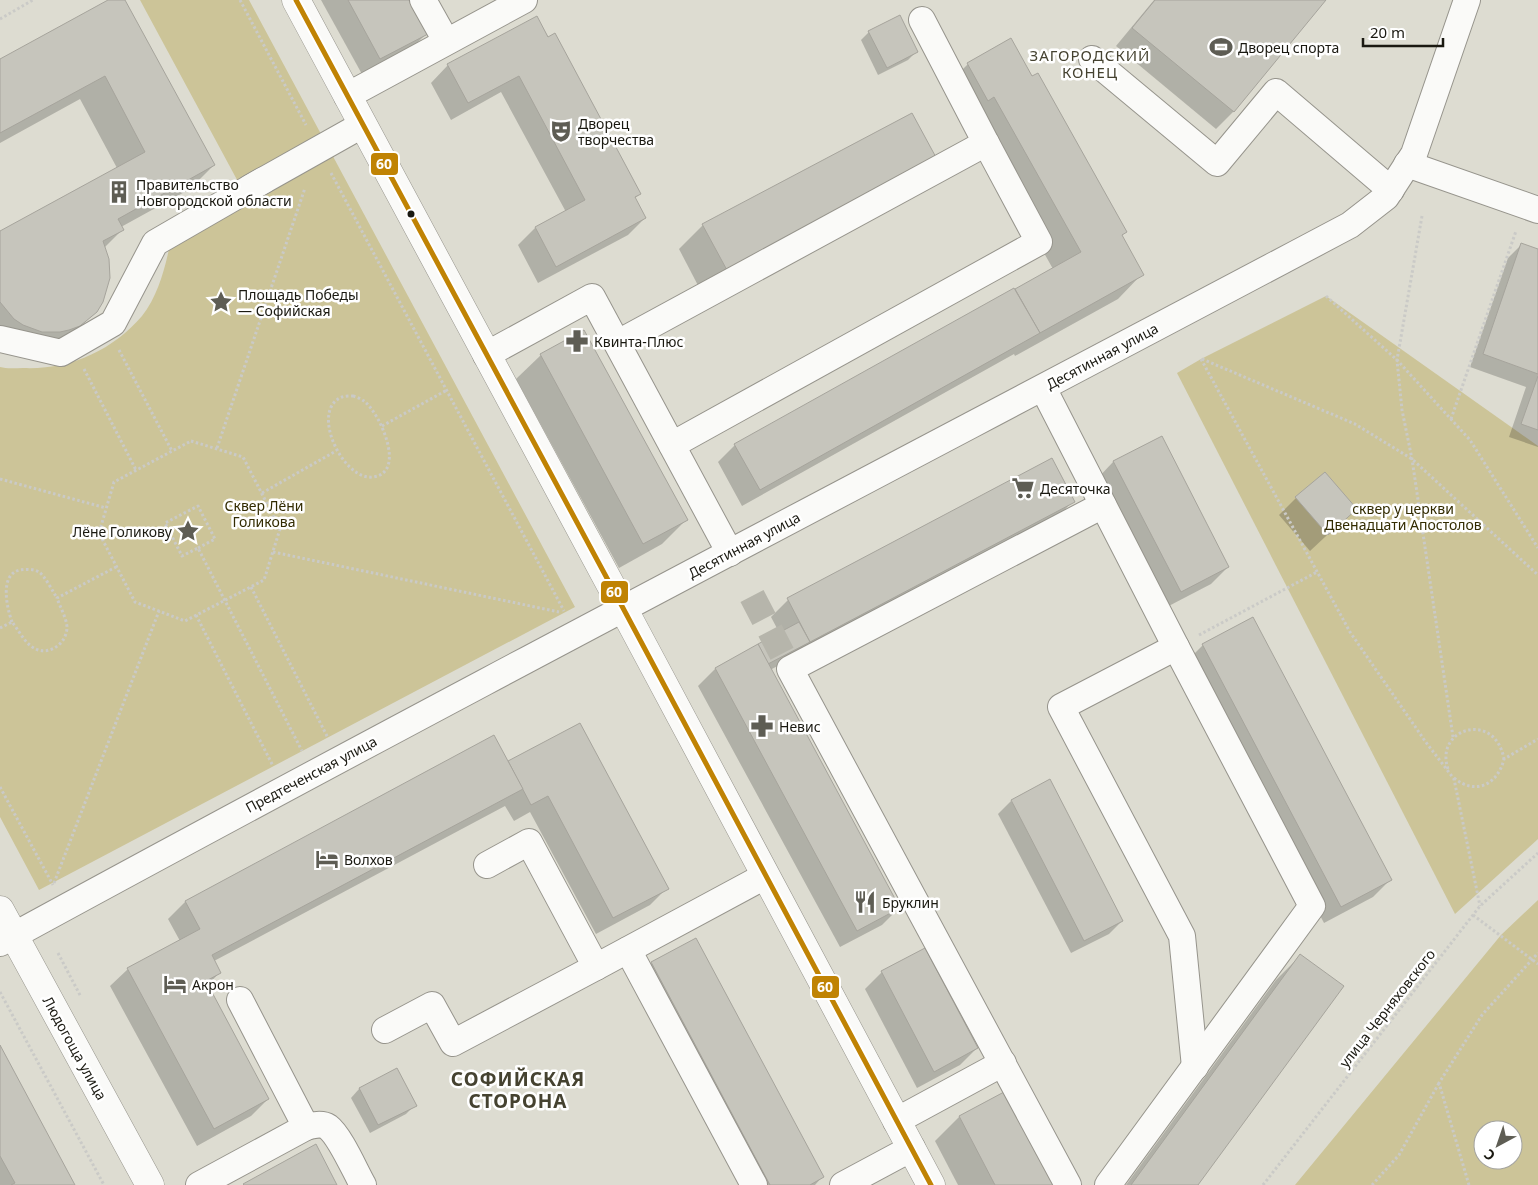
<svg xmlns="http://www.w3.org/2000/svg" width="1538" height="1185" viewBox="0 0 1538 1185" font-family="'Noto Sans',sans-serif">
	<rect width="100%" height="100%" fill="#dddcd1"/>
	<!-- green -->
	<g fill="#ccc498" fill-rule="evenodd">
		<path d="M140 0H249L575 607 39 890 0 817V367C7 369 15 368 23 368 69 370 112 351 142 316 157 297 164 272 169 249L249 202Z"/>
		<polygon points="1326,296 1538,446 1538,839 1455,914 1177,373 1201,359"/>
		<path d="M1538 900V1185H1295L1501 935ZM1483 1130H1513V1160H1483Z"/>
	</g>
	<!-- shadow -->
	<g fill="#0003">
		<polygon points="111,0 124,0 214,165 190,189 121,227 122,230 104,248 96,311 71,336 54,350 0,350 0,232 117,168 80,99 0,143 0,61"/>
		<polygon points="321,0 407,0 426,34 409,51 363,76"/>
		<polygon points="1154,0 1325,0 1233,112 1216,129 1116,46"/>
		<polygon points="537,18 640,194 634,199 645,218 628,235 538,283 518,245 535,228 566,212 501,92 451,120 431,83 448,65"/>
		<polygon points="869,32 916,52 908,60 878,75 861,40"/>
		<polygon points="1011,40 1032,78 1126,232 1121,236 1142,274 1118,299 1015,356 1014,354 742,506 718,462 735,445 1053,269 970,121 943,89 968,64"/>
		<polygon points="911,114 703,295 679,249 703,225"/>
		<polygon points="1521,245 1538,250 1538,447 1509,437 1526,387 1470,367 1508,258"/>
		<polygon points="541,355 686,520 662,544 619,568 516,379"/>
		<polygon points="1161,438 1228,567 1211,584 1163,609 1096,480 1113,462"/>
		<polygon points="1051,460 1073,501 1056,519 770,670 899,908 882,925 840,947 698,686 715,669 780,634 771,617 788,600"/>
		<polygon points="1296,498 1355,509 1310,551 1279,515"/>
		<polygon points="1203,645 1390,880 1373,897 1324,923 1186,662"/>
		<polygon points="579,724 667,888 650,905 596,934 530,812 514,821 505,806 214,961 220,972 207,986 268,1099 251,1116 197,1146 110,986 128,969 180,941 168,919 185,902 494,737 508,763"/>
		<polygon points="1011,801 1122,921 1109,934 1071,953 998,814"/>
		<polygon points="1300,956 1196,1185 1126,1185 1276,980"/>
		<polygon points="652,963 822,1177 815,1185 744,1185 634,980"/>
		<polygon points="882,972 977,1048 960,1065 917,1088 865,989"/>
		<polygon points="0,1047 74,1185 0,1185"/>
		<polygon points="397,1070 415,1105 406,1114 370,1133 351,1098 359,1089"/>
		<polygon points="1003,1093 1053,1185 958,1185 935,1141 959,1117"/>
	</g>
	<!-- building -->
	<g fill="#c6c5bc" stroke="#a6a49c">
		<polygon points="108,0 125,0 215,165 118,219 124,230 103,241 109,259 110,278 103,302 97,312 80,326 69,330 60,332 42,332 23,325 14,319 0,302 0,231 145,152 105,76 0,133 0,59"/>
		<polygon points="348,0 409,0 428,34 380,59"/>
		<polygon points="1155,0 1326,0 1234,112 1132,28"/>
		<polygon points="900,15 918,52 887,68 868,31"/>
		<polygon points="537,16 548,37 555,33 641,194 635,197 646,218 556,267 535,227 585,200 519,76 468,103 447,64"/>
		<polygon points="1011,38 1032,76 1038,73 1127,232 1122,235 1144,275 1040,333 1015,289 1081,252 994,97 988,101 967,63"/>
		<polygon points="912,113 938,161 728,272 702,224"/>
		<polygon points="1521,243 1538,249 1538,374 1483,354"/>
		<polygon points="1014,288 1040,333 760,490 734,444"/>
		<polygon points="584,330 688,520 643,544 540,354"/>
		<polygon points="1538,376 1538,430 1521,424"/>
		<polygon points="1162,436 1229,567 1181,592 1113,461"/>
		<polygon points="1052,458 1075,502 810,642 787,598"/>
		<polygon points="1325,472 1357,509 1328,535 1295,497"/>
		<polygon points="1253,617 1392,880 1341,907 1202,644"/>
		<polygon points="799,622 810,642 768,664 758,644"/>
		<polygon points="758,644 900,908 857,931 715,668"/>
		<polygon points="580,723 669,889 613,918 548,796 531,805 508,761"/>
		<polygon points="494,735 523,789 212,955 221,973 206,981 269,1099 214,1129 127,968 200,929 185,901"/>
		<polygon points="1050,779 1123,921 1084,941 1011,800"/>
		<polygon points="696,938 824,1177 810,1185 770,1185 651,962"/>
		<polygon points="925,948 978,1048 934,1072 881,971"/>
		<polygon points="1300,954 1344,986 1198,1185 1131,1185"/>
		<polygon points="0,1045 75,1185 11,1185 15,1183 0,1156"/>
		<polygon points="397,1068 417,1106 378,1125 359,1088"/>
		<polygon points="1004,1092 1054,1185 995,1185 959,1116"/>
		<polygon points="316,1144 337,1185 244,1185 243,1184"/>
	</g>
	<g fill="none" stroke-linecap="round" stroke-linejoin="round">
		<!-- minor-tunnel -->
		<polyline stroke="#b6b5ab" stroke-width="26" stroke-dasharray="26 13" stroke-linecap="butt" points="752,596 790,669"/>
		<defs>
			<g id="minor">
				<polyline points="423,0 446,41"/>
				<polyline points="1092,59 1217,163 1276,92 1391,190"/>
				<polyline points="347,96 524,0"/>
				<polyline points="1407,164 1538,210"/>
				<polyline points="250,188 362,125"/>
				<polyline points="0,339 61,353 113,323 155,243 264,180"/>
				<polyline points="618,343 986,143 922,20"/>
				<polyline points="486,355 592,297 730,553"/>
				<polyline points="1043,388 1176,647 1312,906 1108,1185"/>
				<polyline points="672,445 1039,242 986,143"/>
				<polyline points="1176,647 1061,707 1182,936 1195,1067"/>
				<polyline points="487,865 529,842 596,967 765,876"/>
				<path d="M0 943C447 699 899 464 1350 225L1386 197 1414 154 1467 0"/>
				<polyline points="628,950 754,1185"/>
				<polyline points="385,1030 432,1005 453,1043 596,967"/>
				<polyline points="896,1121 1003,1063"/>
				<path d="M306 1127C313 1125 322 1123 328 1127 340 1136 355 1171 363 1185"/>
				<polyline points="199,1185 306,1127 240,1000"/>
				<polyline points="843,1185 912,1148"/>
				<polyline points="1068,1185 790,669 1103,505"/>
			</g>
			<g id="major">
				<polyline points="296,0 623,608 931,1185"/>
				<polyline points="0,910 150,1185"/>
			</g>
		</defs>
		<!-- minor casing -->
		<use href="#minor" stroke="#96948c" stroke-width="28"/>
		<!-- major casing -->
		<use href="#major" stroke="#96948c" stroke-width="29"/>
		<!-- path -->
		<g stroke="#cacac7" stroke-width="3" stroke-dasharray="2.5 2.5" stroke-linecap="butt">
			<polyline points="240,0 306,125"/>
			<polyline points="0,19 33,0"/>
			<polyline points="331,173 564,611"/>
			<polyline points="1422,216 1397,360 1402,410 1412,459 1453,737"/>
			<polyline points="1326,296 1397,360 1470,440 1538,548"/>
			<polyline points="119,350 172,451"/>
			<polyline points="1201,359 1350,632 1425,741 1454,779 1480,906"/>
			<polyline points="1202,359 1355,424 1412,459 1538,575"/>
			<polyline points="84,369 136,470"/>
			<path d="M353 396C357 397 361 399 364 401 380 413 407 473 373 477 343 481 309 410 342 397 345 396 350 396 353 396Z"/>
			<polyline points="1451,419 1516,231"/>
			<polyline points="382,426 447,390"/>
			<polygon points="191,441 243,457 280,529 264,580 185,621 135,602 99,533 114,482"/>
			<polyline points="217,448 305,188"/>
			<polyline points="0,479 106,508"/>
			<polyline points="262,493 336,451"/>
			<polyline points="198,548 215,539 198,506 165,523 182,556 198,548 302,751"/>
			<polyline points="273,552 559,612"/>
			<polyline points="251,587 328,738"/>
			<polyline points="196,615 273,766"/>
			<path d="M12 622C6 605 0 574 20 570 26 569 34 569 39 572 45 576 53 592 57 598"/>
			<path d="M0 628 12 622C18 629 23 640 31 646 45 658 66 646 67 628 67 619 60 607 57 598L116 567"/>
			<polyline points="1199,635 1317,572"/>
			<path d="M1448 769C1434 728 1495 710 1504 759"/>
			<path d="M1454 778C1476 796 1498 784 1504 759L1538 739"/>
			<polyline points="0,787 53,885"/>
			<polyline points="54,883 159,611"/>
			<polyline points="1473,915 1538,964"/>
			<polyline points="58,953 81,997"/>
			<polyline points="0,992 104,1185"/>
			<polyline points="1263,1185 1480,906 1538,853"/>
			<polyline points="1372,1185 1399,1155 1439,1083"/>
			<polyline points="1469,1185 1439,1083 1482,1015 1538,953"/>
		</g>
		<!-- minor -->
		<use href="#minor" stroke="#fafaf8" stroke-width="26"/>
		<!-- major -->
		<use href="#major" stroke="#fafaf8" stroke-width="28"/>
		<defs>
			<polyline id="bus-1" points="296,0 623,608 931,1185"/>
		</defs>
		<!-- bus-1 casing -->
		<use href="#bus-1" stroke="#fff" stroke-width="9"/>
		<!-- bus-1 -->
		<use href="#bus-1" stroke="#c08304" stroke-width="5"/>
	</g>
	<!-- icons -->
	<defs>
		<symbol id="stadium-bare" viewBox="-9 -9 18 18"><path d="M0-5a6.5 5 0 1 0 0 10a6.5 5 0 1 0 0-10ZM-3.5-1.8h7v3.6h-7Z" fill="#5e5d54" stroke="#fff" stroke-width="2.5" paint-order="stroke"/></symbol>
		<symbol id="theatre-bare" viewBox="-9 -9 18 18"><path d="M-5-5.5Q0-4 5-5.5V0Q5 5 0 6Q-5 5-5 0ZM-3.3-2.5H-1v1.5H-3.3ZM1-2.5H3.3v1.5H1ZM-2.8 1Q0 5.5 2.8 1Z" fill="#5e5d54" stroke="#fff" stroke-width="2.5" paint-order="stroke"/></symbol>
		<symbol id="building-bare" viewBox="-9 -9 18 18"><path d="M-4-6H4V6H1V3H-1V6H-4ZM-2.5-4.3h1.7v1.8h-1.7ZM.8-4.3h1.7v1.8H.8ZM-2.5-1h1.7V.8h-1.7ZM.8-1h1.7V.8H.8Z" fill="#5e5d54" stroke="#fff" stroke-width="2.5" paint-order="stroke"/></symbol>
		<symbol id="sight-bare" viewBox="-9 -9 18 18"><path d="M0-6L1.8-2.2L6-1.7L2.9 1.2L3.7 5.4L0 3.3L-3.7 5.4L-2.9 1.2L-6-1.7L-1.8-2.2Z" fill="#5e5d54" stroke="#fff" stroke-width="2.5" paint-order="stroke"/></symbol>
		<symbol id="pharmacy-bare" viewBox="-9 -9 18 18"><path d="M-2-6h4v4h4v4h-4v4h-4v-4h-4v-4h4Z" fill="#5e5d54" stroke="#fff" stroke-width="2.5" paint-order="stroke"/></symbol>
		<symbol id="supermarket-bare" viewBox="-9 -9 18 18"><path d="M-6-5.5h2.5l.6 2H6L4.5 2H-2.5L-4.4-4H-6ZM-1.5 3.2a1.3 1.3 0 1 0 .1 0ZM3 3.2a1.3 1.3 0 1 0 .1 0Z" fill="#5e5d54" stroke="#fff" stroke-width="2.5" paint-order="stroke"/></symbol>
		<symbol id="hotel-bare" viewBox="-9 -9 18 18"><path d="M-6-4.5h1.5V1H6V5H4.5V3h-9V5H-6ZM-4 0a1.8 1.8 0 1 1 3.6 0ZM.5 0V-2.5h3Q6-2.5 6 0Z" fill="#5e5d54" stroke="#fff" stroke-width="2.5" paint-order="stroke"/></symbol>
		<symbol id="restaurant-bare" viewBox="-9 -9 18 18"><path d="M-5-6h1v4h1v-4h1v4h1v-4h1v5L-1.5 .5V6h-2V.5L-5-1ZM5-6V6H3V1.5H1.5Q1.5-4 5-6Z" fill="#5e5d54" stroke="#fff" stroke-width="2.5" paint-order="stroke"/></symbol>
	</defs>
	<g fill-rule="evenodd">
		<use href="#stadium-bare" x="1205" y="31" width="32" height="32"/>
		<use href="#theatre-bare" x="545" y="115" width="32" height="32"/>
		<use href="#building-bare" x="103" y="176" width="32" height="32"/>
		<use href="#sight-bare" x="205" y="286" width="32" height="32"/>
		<use href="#pharmacy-bare" x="561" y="325" width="32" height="32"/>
		<use href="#supermarket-bare" x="1007" y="472" width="32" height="32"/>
		<use href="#sight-bare" x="172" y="515" width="32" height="32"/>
		<use href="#pharmacy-bare" x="746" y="710" width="32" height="32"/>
		<use href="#hotel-bare" x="311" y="843" width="32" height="32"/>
		<use href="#restaurant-bare" x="849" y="886" width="32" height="32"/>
		<use href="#hotel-bare" x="159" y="968" width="32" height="32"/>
	</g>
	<!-- markers -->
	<circle fill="#1a1911" stroke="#fff" stroke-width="2" cx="411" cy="214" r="4.5"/>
	<g text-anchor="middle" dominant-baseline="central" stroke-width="5" stroke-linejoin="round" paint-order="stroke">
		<!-- poi labels -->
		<g font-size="14" fill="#1a1911" stroke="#fff" text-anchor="start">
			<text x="1238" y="47">Дворец спорта</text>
			<text x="578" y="123">Дворец<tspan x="578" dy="16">творчества</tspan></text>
			<text x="136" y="184">Правительство<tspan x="136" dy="16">Новгородской области</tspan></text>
			<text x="238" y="294">Площадь Победы<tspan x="238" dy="16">— Софийская</tspan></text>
			<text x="594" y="341">Квинта-Плюс</text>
			<text x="1040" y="488">Десяточка</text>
			<text x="172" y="531" text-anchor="end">Лёне Голикову</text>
			<text x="779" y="726">Невис</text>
			<text x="344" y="859">Волхов</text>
			<text x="882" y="902">Бруклин</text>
			<text x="192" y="984">Акрон</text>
		</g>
		<!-- street labels -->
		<g font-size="14" fill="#1a1911" stroke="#fff">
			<text transform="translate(1102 356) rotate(-28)">Десятинная улица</text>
			<text transform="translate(744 545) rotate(-28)">Десятинная улица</text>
			<text transform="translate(311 774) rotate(-28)">Предтеченская улица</text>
			<text transform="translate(1387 1008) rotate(-52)">улица Черняховского</text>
			<text transform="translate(75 1048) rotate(61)">Людогоща улица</text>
		</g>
		<!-- park labels -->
		<g font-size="14" fill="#322b01" stroke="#fff">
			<text x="264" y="505">Сквер Лёни<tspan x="264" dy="16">Голикова</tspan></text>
			<text x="1403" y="508">сквер у церкви<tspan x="1403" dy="16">Двенадцати Апостолов</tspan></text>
		</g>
		<!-- neighbourhood labels -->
		<g font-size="15" letter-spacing="1" fill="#454230" stroke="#fff">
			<text x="1090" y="55">ЗАГОРОДСКИЙ<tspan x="1090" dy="17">КОНЕЦ</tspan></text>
		</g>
		<!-- district labels -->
		<g font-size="19" font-weight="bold" letter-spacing="1" fill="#454230" stroke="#fff">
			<text x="518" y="1079">СОФИЙСКАЯ<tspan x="518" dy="22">СТОРОНА</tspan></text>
		</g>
	</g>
	<g stroke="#fff" stroke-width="2">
		<rect x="370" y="152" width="29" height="24" rx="5" fill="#c08304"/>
		<rect x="600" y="580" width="29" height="24" rx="5" fill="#c08304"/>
		<rect x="811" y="975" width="29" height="24" rx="5" fill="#c08304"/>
	</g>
	<g font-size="14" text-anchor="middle" font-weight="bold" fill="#fff">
		<text x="384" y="169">60</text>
		<text x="614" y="597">60</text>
		<text x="825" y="992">60</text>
	</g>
	<!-- north arrow -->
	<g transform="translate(1498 1145) rotate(220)"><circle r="24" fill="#ffffff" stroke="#a3a3a0"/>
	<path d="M0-4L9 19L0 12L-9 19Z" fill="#5e5d54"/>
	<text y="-8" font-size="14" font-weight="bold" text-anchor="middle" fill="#1a1911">С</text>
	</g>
	<!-- scale -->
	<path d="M1363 38v8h80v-8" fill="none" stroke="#1a1911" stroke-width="2.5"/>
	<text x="1370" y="38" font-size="15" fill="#1a1911" stroke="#ffffff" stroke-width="4" paint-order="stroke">20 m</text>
</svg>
